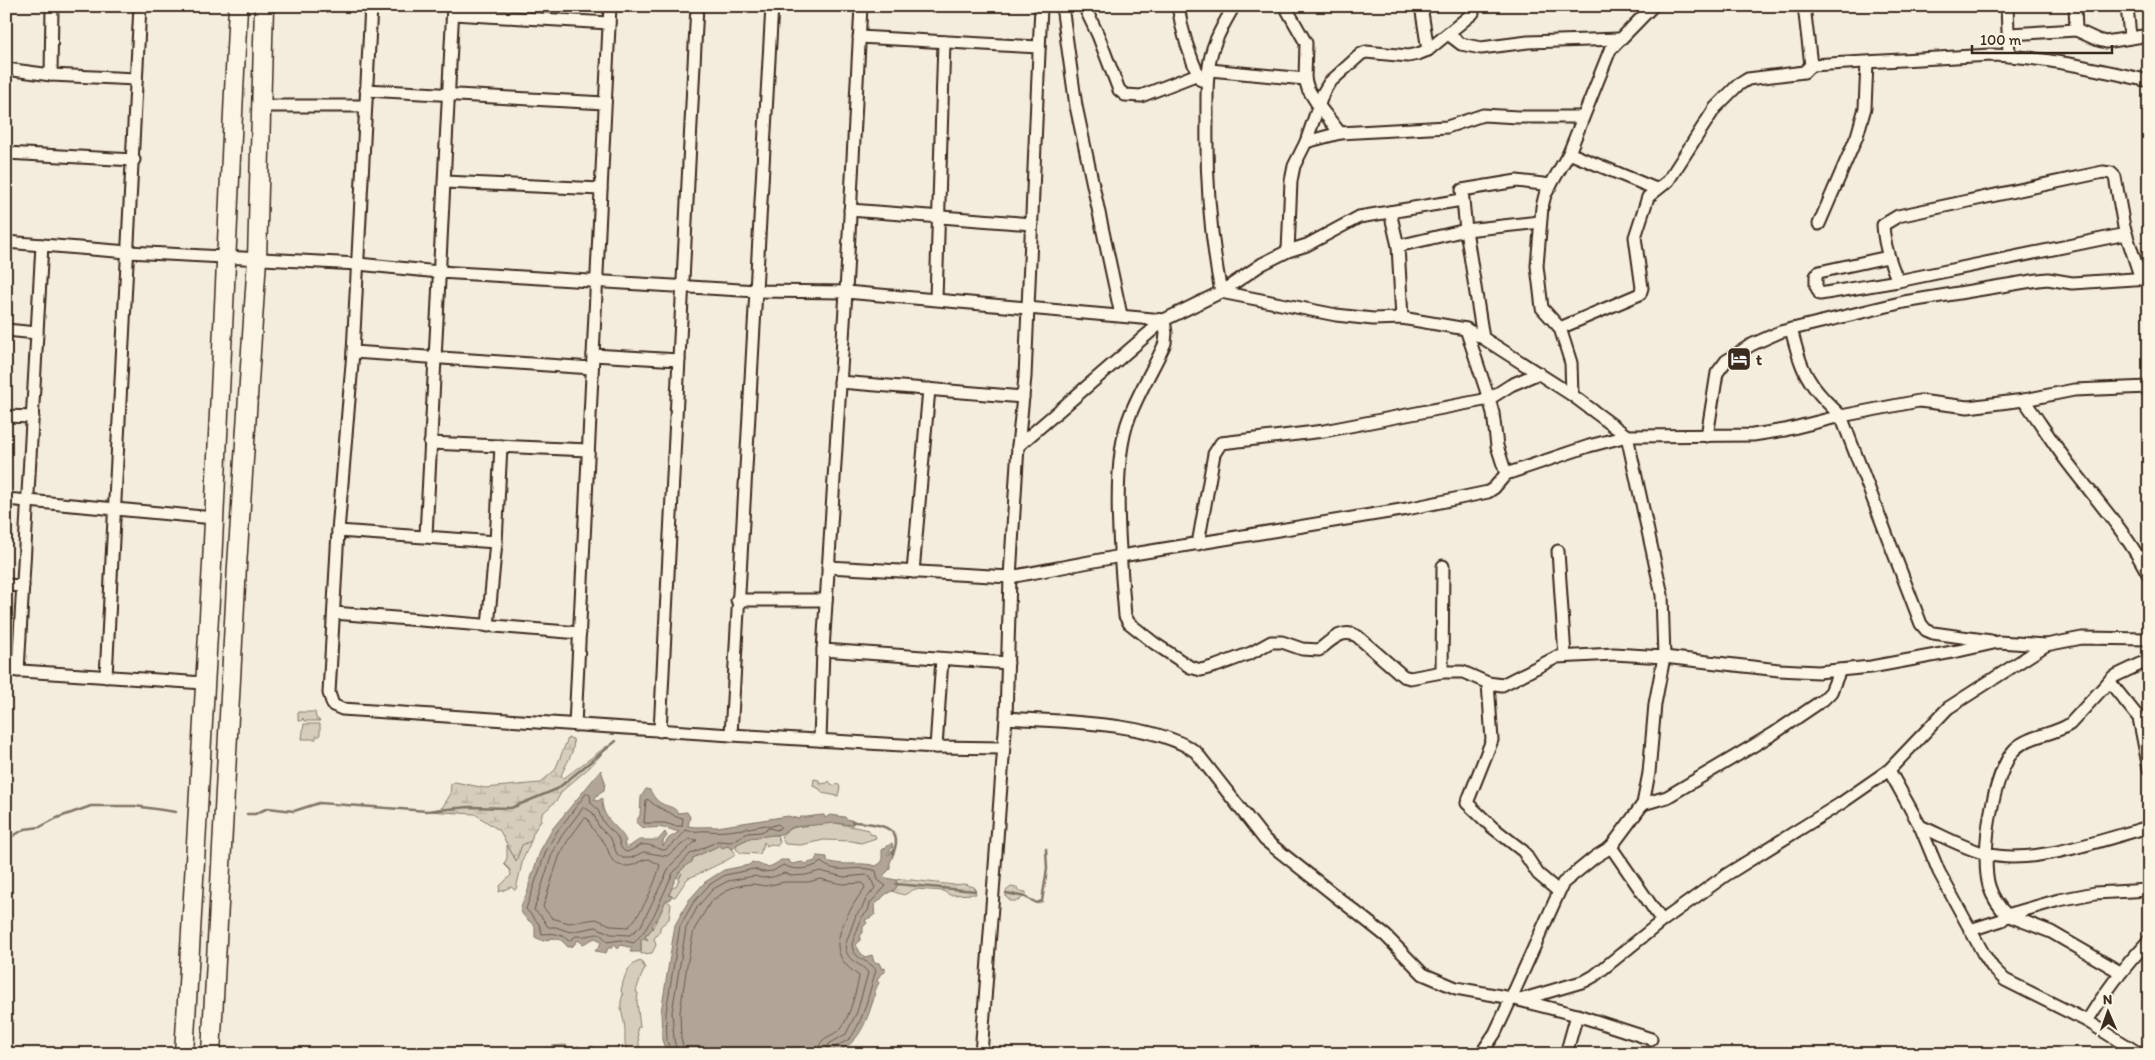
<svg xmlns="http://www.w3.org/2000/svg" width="2155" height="1060" viewBox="0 0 2155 1060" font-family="Itim,sans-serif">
	<defs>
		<pattern id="wetland-marsh" width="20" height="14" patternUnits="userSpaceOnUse" patternTransform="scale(1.25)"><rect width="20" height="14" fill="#d6cdbd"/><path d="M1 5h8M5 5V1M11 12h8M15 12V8" fill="none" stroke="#b9b0a2"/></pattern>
	</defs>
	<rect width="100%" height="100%" fill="#f4eddd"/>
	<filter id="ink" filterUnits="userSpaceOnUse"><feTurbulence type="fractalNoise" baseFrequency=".02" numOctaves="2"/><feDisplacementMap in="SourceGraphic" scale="10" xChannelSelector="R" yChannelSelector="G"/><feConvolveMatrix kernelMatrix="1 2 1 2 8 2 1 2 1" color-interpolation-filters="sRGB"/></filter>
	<g filter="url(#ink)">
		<!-- green -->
		<g fill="#d6cdbd" stroke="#887c6e">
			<polygon points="298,712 315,712 316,718 320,721 304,721 303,718 301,721 298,721"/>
			<polygon points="304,724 320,724 320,736 316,736 316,739 302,739"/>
			<polygon points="814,779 819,780 820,784 827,783 829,781 832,785 838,784 840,787 838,796 822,793 820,789 813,786"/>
			<path d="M836 823 869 830 870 834 875 835 876 838 861 843 852 841 824 840 801 845 785 844 781 837C786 824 822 823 836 823Z"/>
			<polygon points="770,835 777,835 780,842 777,846 771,844 766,846 764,842 760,854 741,853 736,849 737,844 750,838"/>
			<polygon points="531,841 523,859 516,889 515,890 511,887 499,892 500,886 511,875 510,870 504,864 507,858 507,845 516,860 522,844"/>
			<path d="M720 845 730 847 735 852 734 856C732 858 691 878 688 878L675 897 669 895 671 889 676 886 682 873 678 878 676 876 693 858Z"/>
			<path d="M666 900 671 904 669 919 660 927V930L654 939 656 945 652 953 641 954V940C650 936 662 911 666 900Z"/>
			<path d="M641 961 645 968C642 974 638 984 636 992L638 993 637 1001 640 1027 637 1028 640 1051 639 1054H628C624 1045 625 1039 625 1031 625 1018 617 1007 623 995L621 991C624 977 627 964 641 961Z"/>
			<polygon points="565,1045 572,1048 579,1046 585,1051 592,1046 608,1054 545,1054 543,1050 546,1047 550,1049 552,1046"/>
		</g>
		<!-- wetland -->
		<g fill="url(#wetland-marsh)" stroke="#887c6e">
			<path d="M568 738 573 739C576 752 565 764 561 776L564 778 607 746 608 747 590 767 562 791 557 800 542 814 541 820 533 833 531 841 522 845 516 861 500 831 475 814 427 811 442 808 450 795 451 784 455 782 485 788 540 783 555 770Z"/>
			<path d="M903 879 954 885 964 884 974 887 976 894 950 895 943 891 915 889C902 895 908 897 892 891L896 888V880Z"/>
			<polygon points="1011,887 1017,888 1019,891 1026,892 1026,895 1018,901 1010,901 1006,897 1006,891"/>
		</g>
		<!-- water -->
		<g fill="#b0a596" stroke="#817466">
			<path d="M601 770 605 782 604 790 599 793 594 800 598 801 602 798C601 821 620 826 626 841L624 844 627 848 639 840H658L665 832 667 836 663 841V846L669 838 679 832C674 831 669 828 663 828 653 826 643 832 636 822L640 815 641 797 646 789 650 790C660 811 672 802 678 813L687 812 690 817 688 826C696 828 708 826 717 827L788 816 799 819 800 817C808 818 815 815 824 815L825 818 830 815 845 817 846 819 855 821 852 825 836 823 793 827 781 834 750 838 737 844 733 849 728 846 722 848 720 845 693 858 692 862C678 868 674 882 669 895L672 896 669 900H666L659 916 652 925 653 928 645 936 648 940 644 938 641 940V952H630L632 948 621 945 618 949 616 948V945H612V948H608L606 953 595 951 600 945 601 941 595 938 583 944 578 940 573 946 568 947 561 940 553 938 543 941 535 937V927C531 921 523 918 521 911 519 904 530 892 529 884L541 849 553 828Z"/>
			<path d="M892 843 893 847 887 854 889 855 890 852 895 851 890 863V869L882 877 896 880 898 885 894 890 886 894 874 906 875 915 865 920 867 923 863 927V933L861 934 860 940 856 945 860 952 865 957 872 955 874 962 879 963 882 969 885 968V972L880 975 877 980 879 983C874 990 875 997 872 1004 865 1026 856 1047 832 1054H667L662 1040 661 1012 675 925 689 900 705 882 724 870 749 865 752 862C767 866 766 871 781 860H788L792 864 802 862 805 864 815 861 817 856 827 857V861C844 867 860 861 876 866L882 862V850Z"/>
		</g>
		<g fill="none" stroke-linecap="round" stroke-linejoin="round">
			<!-- shore -->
			<g stroke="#6a5b4e" stroke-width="1">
				<path d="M587 793 590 795 591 803C602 812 597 812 604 823 607 828 613 831 616 835 621 841 618 848 626 852 632 851 636 847 641 845 651 843 657 850 665 850 673 844 681 838 685 830 694 833 700 830 708 831 727 833 747 828 766 825L769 827 778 824 781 827 777 830 769 828 761 832 748 833 731 842 718 841 690 854 673 873 654 915 645 930 634 943 621 940 607 942C599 930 597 935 585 936 582 937 579 936 576 936L569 941C560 933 554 933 542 934L539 924 526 909 546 851 556 833Z"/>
				<path d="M649 800C657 809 668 810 676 817L683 818 682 826H674L665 823H644L646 800Z"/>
				<polygon points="584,807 593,813 599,827 611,839 617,854 623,858 631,858 643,852 667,856 689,839 697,840 670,866 641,926 630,935 611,934 596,927 570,932 556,927 548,927 541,916 534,910 552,854 561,837"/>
				<path d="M585 818 588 819C592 830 597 834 604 842 611 852 608 866 627 866 635 866 641 859 649 859L660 865C656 882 641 916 628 927L613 926 596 919 569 923 552 918 543 907 559 857 567 842Z"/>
				<path d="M671 1054 667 1040 666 1012 680 926 693 903 709 885 725 875 754 869 762 872 773 871 783 865C795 871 810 870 821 862 836 875 851 866 868 869 871 869 873 870 876 871L878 880 886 886 870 903 868 911 862 917 852 944C853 961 869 959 876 970 869 992 865 1016 852 1036 847 1044 833 1043 832 1054"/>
				<path d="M677 1054 674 1039 672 1012 686 928 698 906 713 889 728 881 754 876 762 878 773 877 784 873 792 876 806 875 820 871 844 877 867 875 870 877 875 888 866 899 862 908 856 915 845 946C848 965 862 962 868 973L857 1012 846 1034 829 1044 826 1054"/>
				<path d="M685 1054 681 1038 680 1012 687 965 694 930 711 901 731 888 743 885 753 884 765 886 785 882H808L820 879 842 884 863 883 865 888C855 900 833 935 839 952 842 963 850 969 859 976 858 986 848 1021 841 1028 831 1039 819 1034 818 1054"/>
			</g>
			<!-- stream -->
			<g stroke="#817466" stroke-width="2.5">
				<polyline points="247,814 255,814 268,808 294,811 319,803 427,811 469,807 511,808 557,789 616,741"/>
				<path d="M852 822C869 823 907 824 893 853"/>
				<polyline points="6,840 25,829 40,827 57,818 91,806 135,806 176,812"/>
				<polyline points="896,884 975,891"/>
				<polyline points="1006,893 1025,897 1037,903 1042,901 1047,869 1046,849"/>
			</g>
			<defs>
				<g id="street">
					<polyline points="371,6 353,352 338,531 329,693 333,705 342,709 731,735 936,747 1003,748"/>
					<polyline points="1062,6 1076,106 1121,315"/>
					<polyline points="1084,6 1098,35 1119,90 1125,95 1141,96 1198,74"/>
					<path d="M1178 6C1182 33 1189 56 1201 80"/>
					<path d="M1234 6C1226 20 1218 33 1213 48 1206 70 1207 96 1207 120 1206 178 1210 235 1221 292L1262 264 1288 251 1307 245 1359 217 1462 200"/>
					<polyline points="1285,6 1306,43 1305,79 1308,89 1318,105 1340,133"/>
					<polyline points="1421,6 1428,50"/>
					<path d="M1804 6 1811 65 1991 55C2044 57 2097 69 2149 81"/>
					<polyline points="2007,6 2009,56"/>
					<polyline points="2075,6 2076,30 2098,40 2106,42 2149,35"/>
					<polyline points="2127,6 2130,37"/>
					<polyline points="453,14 609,23"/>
					<polyline points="1448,34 1461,44 1481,48 1528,42 1619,39"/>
					<polyline points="2010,34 2076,30"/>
					<polyline points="859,37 1039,47"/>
					<polyline points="6,69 51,75 136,79"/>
					<polyline points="1210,70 1305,79"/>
					<polyline points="51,75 52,6"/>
					<polyline points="366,90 605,103"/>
					<polyline points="260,106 365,106"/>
					<polyline points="1306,142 1340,133 1447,127 1483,115 1518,117 1583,117"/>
					<polyline points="6,153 134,160"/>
					<polyline points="1569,153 1656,189"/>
					<polyline points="445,182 601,189"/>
					<polyline points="850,210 1032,224"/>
					<polyline points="1390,212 1398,246 1402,318"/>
					<polyline points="1819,224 1857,136 1865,108 1867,63"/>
					<path d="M6 242 128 252 358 264 439 272 757 291 846 292 1164 320 1166 333 1165 343C1154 368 1138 393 1129 418 1110 468 1121 562 1125 616L1129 623 1154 643 1190 667 1201 670 1216 666 1251 653 1271 642H1282L1302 649 1319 650C1330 641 1342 628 1357 636L1403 676 1410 678 1442 672H1463L1488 683 1502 685 1557 657 1614 654 1664 657 1779 670 1818 672 1871 667 1958 651 1998 642 2046 645 2082 638 2149 639"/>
					<polyline points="1398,246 1466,230 1540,222"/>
					<polyline points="1288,251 1291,181 1294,166 1306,142 1323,93 1329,83 1361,54 1366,52 1408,56 1418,54 1428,50 1473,13 1473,6"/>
					<polyline points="1888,257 1819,272 1816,276 1816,286 1820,294 1898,281 2126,234"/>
					<path d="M1898 281C1890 263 1884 246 1883 225L1898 216 2103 172 2111 173 2115 177 2124 227 2141 279"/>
					<polyline points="936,299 944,42"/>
					<polyline points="1560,328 1640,294 1642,288 1635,237 1648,197 1668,181 1715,108 1738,85 1748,79 1804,72 1811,65"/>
					<polyline points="1466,329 1489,399 1511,385 1539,373"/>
					<path d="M1791 329C1796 347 1800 366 1810 381 1818 395 1830 405 1841 416L1921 624 1926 630 1933 633 1991 641"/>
					<polyline points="6,330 37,333 18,671"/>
					<polyline points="37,333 42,245"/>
					<polyline points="1483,338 1466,230 1462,190 1517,181 1551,185"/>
					<polyline points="353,352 592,368"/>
					<polyline points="593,355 679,360"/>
					<polyline points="840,382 1023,397"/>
					<polyline points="1572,395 1571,363 1560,328 1542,308 1537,266 1542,207 1545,195 1569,153 1610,50 1653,6"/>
					<path d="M2024 400C2039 421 2053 443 2068 463 2096 500 2128 534 2149 576"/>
					<polyline points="6,416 33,417"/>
					<polyline points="1707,436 1717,373 1726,361 1751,345 1780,332 1904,302 2038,280 2048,279 2072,283 2149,278"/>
					<polyline points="430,443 588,450"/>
					<polyline points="1018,446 1164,320 1221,292 1336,315 1373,319 1402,318 1466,329 1483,338 1572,395 1627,436 1662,595 1664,657 1655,704 1649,773 1643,804 1611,847 1595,857 1563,883 1504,1014 1495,1033 1481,1054"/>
					<polyline points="6,499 214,518"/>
					<polyline points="338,531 496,542"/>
					<polyline points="426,535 453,6"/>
					<polyline points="1198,544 1214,454 1221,443 1324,431 1489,399 1493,413 1497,446 1506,474"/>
					<polyline points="1558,551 1565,656"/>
					<polyline points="828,567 1010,577 1121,556 1407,509 1488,492 1494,488 1506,474 1589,446 1627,436 1753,435 1785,430 1841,416 1919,401 1968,407 2024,400 2074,390 2149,387"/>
					<polyline points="913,572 929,389"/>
					<polyline points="6,585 23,586"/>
					<polyline points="737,600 826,600"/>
					<polyline points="334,613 580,633"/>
					<polyline points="488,626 496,542 501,446"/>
					<polyline points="2046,645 1948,708 1889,770 1920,826 1939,872 1983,953 1993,968 2005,980 2087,1021 2140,1054"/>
					<polyline points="823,650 1008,663"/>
					<polyline points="6,670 204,683"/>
					<polyline points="1442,672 1443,566"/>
					<polyline points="106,677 140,6"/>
					<polyline points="2109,681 2139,718 2149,769"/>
					<polyline points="1488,683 1492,740 1467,803 1492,827 1523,851 1538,874 1558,891"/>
					<path d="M1006 718C1059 722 1153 721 1196 752L1265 840 1386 936 1423 974 1456 988 1511 998 1577 1015 1651 1039"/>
					<polyline points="575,725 610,6"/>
					<polyline points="660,731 697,6"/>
					<polyline points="731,735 772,6"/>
					<polyline points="820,740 823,650 846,292 861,6"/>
					<polyline points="936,747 942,659"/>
					<polyline points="1643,804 1667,797 1773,734 1823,700 1831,692 1840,670"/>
					<path d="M1920 826C1941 835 1965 849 1987 854 2032 866 2104 839 2149 827"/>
					<polyline points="1662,921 1726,875 1840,804 1889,770"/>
					<polyline points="1970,930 2002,920 2007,915 2059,900 2095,893 2149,890"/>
					<path d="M2120 972 2051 932 2007 915C1999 907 1992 896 1989 886 1980 855 1993 772 2015 749 2029 735 2054 735 2070 724L2113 677 2149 660"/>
					<polyline points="1520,1000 1585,981 1594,976 1662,921 1611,847"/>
					<path d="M2087 1021C2105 991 2125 966 2149 940"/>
					<polyline points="981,1054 1006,718 1010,577 1018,446 1025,377 1041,6"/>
					<polyline points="1566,1054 1577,1015"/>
				</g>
				<g id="primary">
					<polyline points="184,1054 212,564 238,6"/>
					<polyline points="211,1054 237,566 257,259 264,6"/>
				</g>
			</defs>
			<!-- street casing -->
			<use href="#street" stroke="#3b2a1e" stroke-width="15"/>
			<!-- primary casing -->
			<use href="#primary" stroke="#3b2a1e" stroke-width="21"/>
			<!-- street -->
			<use href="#street" stroke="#fcf5e5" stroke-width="11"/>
			<!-- primary -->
			<use href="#primary" stroke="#fcf5e5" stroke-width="18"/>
		</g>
	</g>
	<!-- icons -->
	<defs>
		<symbol id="hotel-square" viewBox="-11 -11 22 22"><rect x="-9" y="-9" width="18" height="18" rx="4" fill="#3b2a1e" stroke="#fcf5e5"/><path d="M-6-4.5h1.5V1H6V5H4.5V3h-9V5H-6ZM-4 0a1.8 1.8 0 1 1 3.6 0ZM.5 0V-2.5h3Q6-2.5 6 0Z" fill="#fff"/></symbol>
	</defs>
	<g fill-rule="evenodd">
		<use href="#hotel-square" x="1725" y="345" width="28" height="28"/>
	</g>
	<g text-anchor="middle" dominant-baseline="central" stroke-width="4.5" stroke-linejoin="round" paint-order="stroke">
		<!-- poi labels -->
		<g font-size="16" font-weight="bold" fill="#3b2a1e" stroke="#fcf5e5" text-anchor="start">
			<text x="1756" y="359">t</text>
		</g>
	</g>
	<!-- margin -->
	<rect width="2155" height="1060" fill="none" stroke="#fcf5e5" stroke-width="25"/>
	<rect x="12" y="12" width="2130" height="1035" fill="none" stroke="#3b2a1e" stroke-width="2" filter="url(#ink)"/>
	<!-- north arrow -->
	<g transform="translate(2108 1012) rotate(358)" stroke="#fcf5e5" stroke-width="4" paint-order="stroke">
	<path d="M0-4L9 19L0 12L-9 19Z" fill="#3b2a1e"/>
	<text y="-8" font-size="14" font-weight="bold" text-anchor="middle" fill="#3b2a1e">N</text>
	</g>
	<!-- scale -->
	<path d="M1972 45v8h140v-8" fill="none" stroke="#3b2a1e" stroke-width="2.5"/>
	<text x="1980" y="45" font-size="15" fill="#3b2a1e" stroke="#fcf5e5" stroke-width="4" paint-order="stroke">100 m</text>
</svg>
